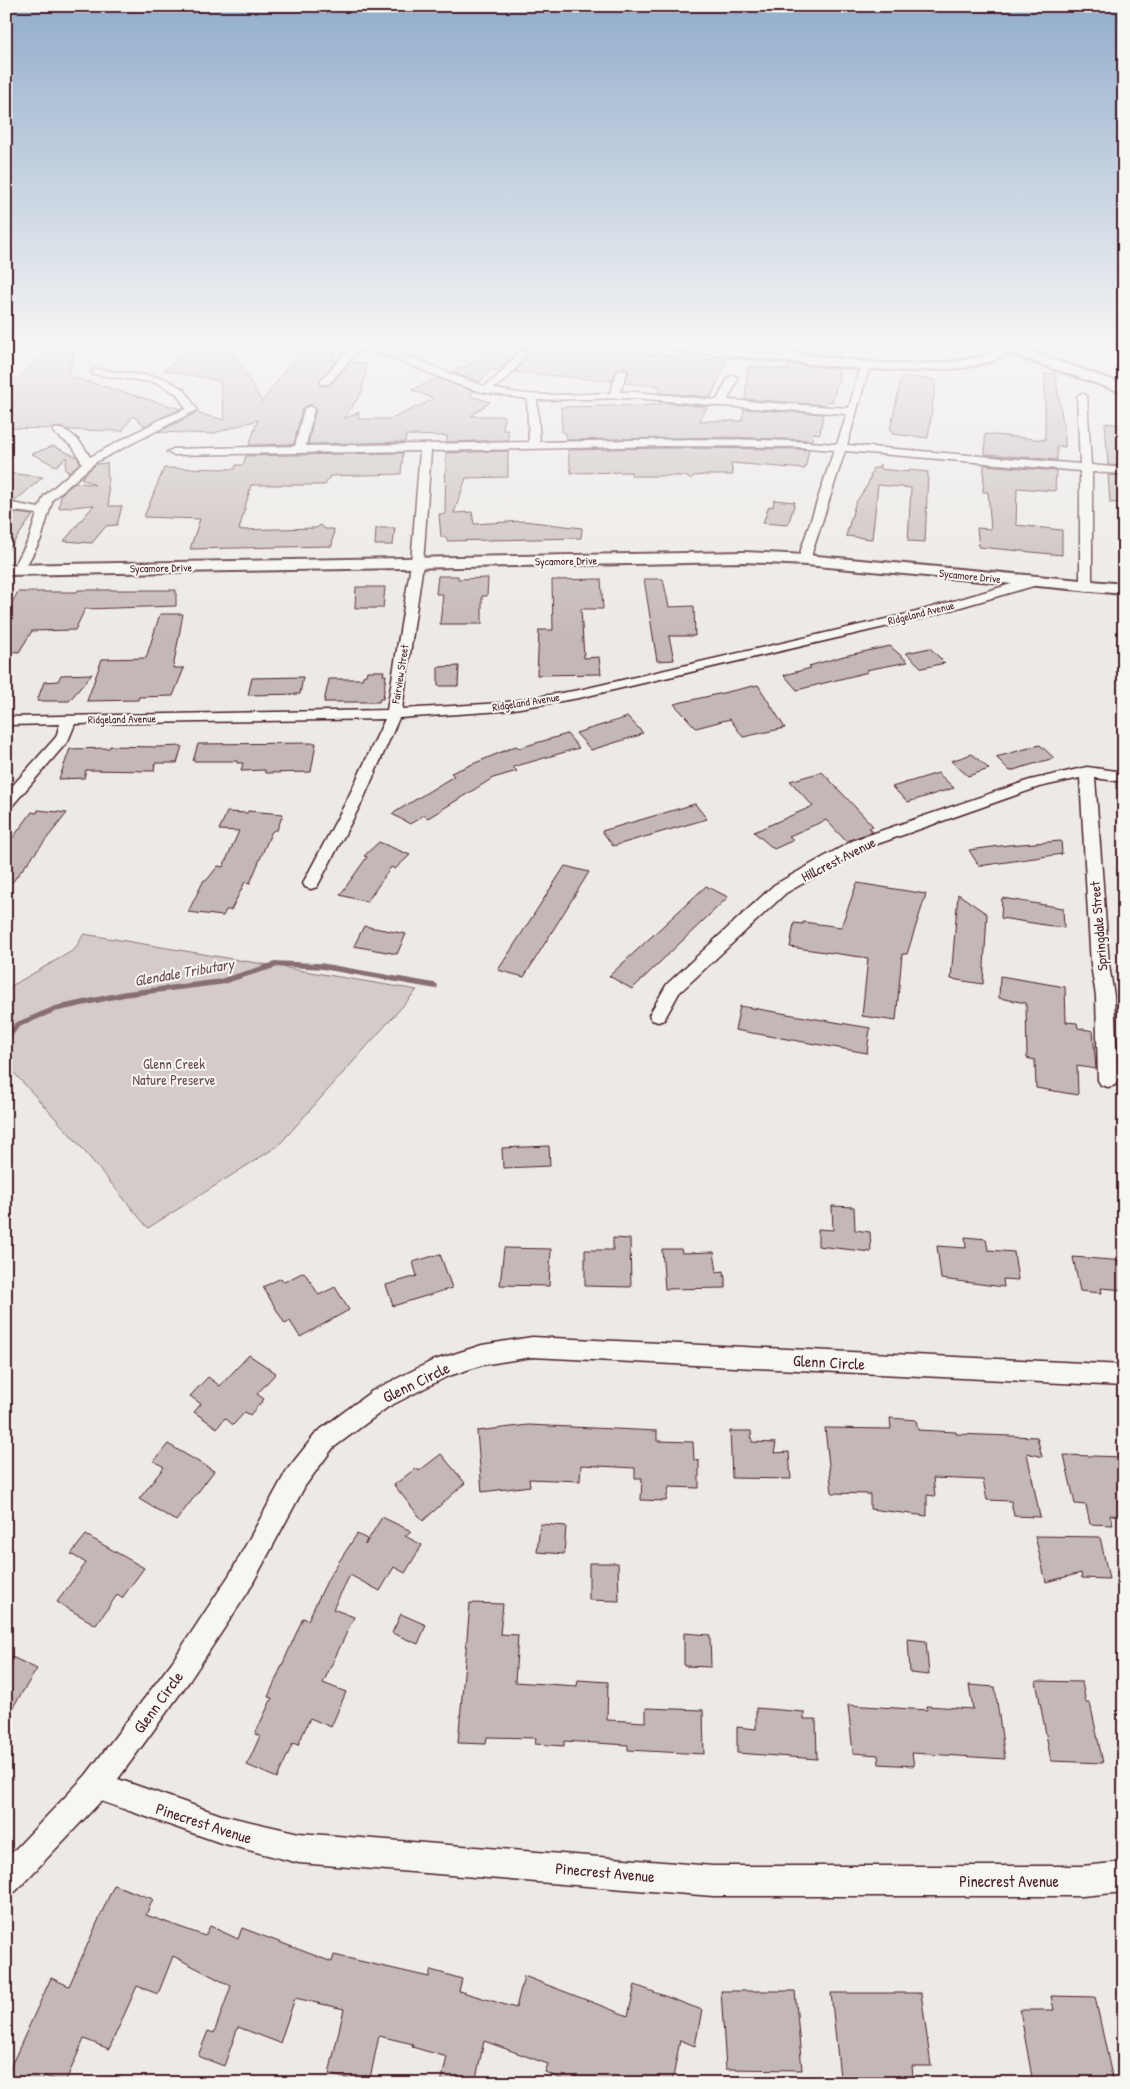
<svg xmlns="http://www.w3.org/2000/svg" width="1130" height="2089" viewBox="0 0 1130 2089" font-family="'Patrick Hand',sans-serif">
	<rect width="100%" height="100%" fill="#ece9e6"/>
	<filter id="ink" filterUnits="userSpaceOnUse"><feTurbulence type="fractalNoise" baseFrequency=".02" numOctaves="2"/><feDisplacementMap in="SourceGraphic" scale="10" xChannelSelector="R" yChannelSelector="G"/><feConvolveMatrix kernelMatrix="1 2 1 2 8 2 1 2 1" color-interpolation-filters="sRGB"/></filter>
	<g filter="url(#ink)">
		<!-- green -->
		<polygon fill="#d4cbca" stroke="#8f757a" points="84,934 417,990 278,1146 148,1228 76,1141 6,1064 6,989 74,950"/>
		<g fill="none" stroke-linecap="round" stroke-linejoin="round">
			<!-- stream -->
			<polyline stroke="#886e73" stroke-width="5.5" points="6,1040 17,1025 55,1009 125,994 220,982 278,964 321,966 435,986"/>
		</g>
		<!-- building -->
		<g fill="#c4b7b7" stroke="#4a1f2b">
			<polygon points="54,347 75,347 68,376 181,409 145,426 133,416 122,431 68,430 60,427 52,429 6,428 6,388"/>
			<polygon points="191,347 229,347 262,402 300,350 337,354 331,360 336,361 320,379 321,386 330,385 351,362 367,364 362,392 344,419 359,412 358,419 391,419 434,399 412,390 438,378 474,391 470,396 490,402 471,416 504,416 503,430 508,430 508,440 447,442 447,436 406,435 405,442 308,444 316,409 310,404 302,409 294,444 249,445 258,420 211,434 158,432 196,413 225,420 220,381 164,370"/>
			<polygon points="502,347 584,347 656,355 661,352 663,355 726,361 711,397 660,393 660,386 625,383 629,371 623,367 615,371 612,381 515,372 528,355 525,350 518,351 500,371 490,370 480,382 452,372 476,362 487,350 499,351"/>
			<polygon points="789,347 839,347 839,357 789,351"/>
			<polygon points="788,364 839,369 839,377 832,402 826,401 825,405 745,399 748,366 788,370"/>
			<polygon points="1055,373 1065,436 1065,447 1057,446 1057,460 985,454 985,434 1045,440 1045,374"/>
			<polygon points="902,376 936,380 928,438 892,434 893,430 890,430"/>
			<polygon points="660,402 707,407 700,421 742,421 744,409 823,414 820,434 813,433 812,440 726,437 567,440 566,433 562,433 561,407 659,405"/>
			<polygon points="1105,423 1124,425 1124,466 1108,465"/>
			<polygon points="53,446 77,457 80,463 69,472 65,470 67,457 56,466 32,454"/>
			<polygon points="664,448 797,449 809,450 805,469 731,463 733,475 704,475 694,476 690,479 685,476 632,476 631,472 571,473 568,450"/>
			<polygon points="508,451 508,477 466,478 454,513 472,512 474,524 524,521 582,528 581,538 447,541 446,537 441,537 439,514 445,514 446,453"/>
			<polygon points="403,453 401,474 330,476 325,485 251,485 239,530 316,528 321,525 325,529 334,529 332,546 190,549 200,519 144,517 164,468 235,469 236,465 243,465 246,456"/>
			<polygon points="107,463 109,506 122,506 117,525 106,526 92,543 64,541 94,505 59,508 61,494 76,482 95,485 81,478 96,464"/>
			<polygon points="880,464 880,469 909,472 909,470 928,472 925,542 908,541 911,488 878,485 872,539 846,536 855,504 868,484 873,468 878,468"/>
			<polygon points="984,465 1056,471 1055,491 1017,488 1016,525 1062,530 1062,555 979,547 977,528 991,529 988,492 983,492"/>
			<polygon points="6,473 43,477 14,502 6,500"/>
			<polygon points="1108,475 1124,476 1124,502 1110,503"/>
			<polygon points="774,500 795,502 788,525 763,523 769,506 773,507"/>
			<polygon points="6,512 33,515 6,553"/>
			<polygon points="376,528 395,528 393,545 375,545"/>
			<polygon points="438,576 458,576 458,579 488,578 487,596 482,596 482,624 440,624 443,594 436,594"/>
			<polygon points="601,579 603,609 581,609 584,658 599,657 601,674 537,675 539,630 553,630 552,580"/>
			<polygon points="644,579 663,579 669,607 694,606 695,636 669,636 674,660 657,661"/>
			<polygon points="356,587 385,587 383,608 355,608"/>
			<polygon points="78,590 176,590 176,606 85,609 75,630 32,631 19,652 6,651 6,613 18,592 77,592"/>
			<polygon points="160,614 183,614 173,668 184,668 173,696 139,697 138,700 87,701 102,659 146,658"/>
			<polygon points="890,646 908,662 866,670 868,672 797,690 784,675 811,668 809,666 844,656"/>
			<polygon points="930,648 945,663 922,668 906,653"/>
			<polygon points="459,666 458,686 438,686 438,667"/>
			<polygon points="367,671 384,671 383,675 386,675 383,699 380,699 379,702 324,702 329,679 362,679 363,676 366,675"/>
			<polygon points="92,674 69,701 37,701 44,682 58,681 61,675"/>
			<polygon points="303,677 300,694 248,695 252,678"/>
			<polygon points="758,685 785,728 743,737 730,719 696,728 674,704"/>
			<polygon points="628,717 643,733 639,734 640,735 591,750 576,733"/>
			<polygon points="567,734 579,748 513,767 517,771 493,778 428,818 424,815 410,824 392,814 454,776 451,773 516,746 519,748"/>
			<polygon points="316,743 311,772 265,773 265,770 241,771 243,763 237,763 237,761 193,761 198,744"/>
			<polygon points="1040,745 1054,758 1010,771 996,757"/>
			<polygon points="110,746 157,747 182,746 177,763 155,763 154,771 86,770 84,778 59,779 70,749 109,748"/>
			<polygon points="972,754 989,769 968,776 951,761"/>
			<polygon points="822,772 873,826 869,828 873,832 846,841 826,820 789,836 794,840 774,849 754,832 813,806 790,781"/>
			<polygon points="938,773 954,788 908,802 892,787"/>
			<polygon points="695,804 707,819 613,846 602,831"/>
			<polygon points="38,810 67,813 6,890 6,847 32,812 37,813"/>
			<polygon points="248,811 283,814 277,830 274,830 271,833 250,883 245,882 231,910 226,910 223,916 188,912 204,880 207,880 218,866 223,867 239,831 219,830 227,812 247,813"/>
			<polygon points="1061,841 1062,854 979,866 969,850 1008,845"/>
			<polygon points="379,842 410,855 395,869 391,867 367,902 340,895 367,857 364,856"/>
			<polygon points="565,866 589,872 524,977 498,970"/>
			<polygon points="857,883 926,894 907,954 902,954 896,1021 862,1016 868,958 790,947 794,923 803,924 803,922 841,927"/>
			<polygon points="706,886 728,897 632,989 609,976"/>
			<polygon points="958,894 987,914 983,984 951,979"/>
			<polygon points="1002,898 1063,908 1064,928 1001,918"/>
			<polygon points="364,926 406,934 397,954 354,946"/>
			<polygon points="1000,976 1065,987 1066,1022 1077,1023 1078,1028 1093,1031 1096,1069 1077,1066 1078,1095 1036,1088 1035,1060 1027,1058 1026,1003 999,998"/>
			<polygon points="740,1006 870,1028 867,1053 735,1030"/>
			<polygon points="549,1146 550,1166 503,1168 502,1148"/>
			<polygon points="832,1206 854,1207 855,1230 870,1232 871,1252 818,1246 818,1229 833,1230"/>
			<polygon points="965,1237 986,1239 988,1250 1014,1252 1018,1280 1003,1279 1004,1287 941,1279 937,1246 966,1248"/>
			<polygon points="613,1238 630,1239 631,1287 585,1286 585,1250 613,1250"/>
			<polygon points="504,1248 551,1249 549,1286 500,1285"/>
			<polygon points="662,1249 681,1249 682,1253 714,1252 717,1272 724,1271 726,1288 665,1289"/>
			<polygon points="440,1254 452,1288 393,1306 386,1285 417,1276 413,1262"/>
			<polygon points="1073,1257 1124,1261 1124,1290 1101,1288 1102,1293 1080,1291"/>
			<polygon points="304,1272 319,1295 335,1287 349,1310 300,1337 290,1321 285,1324 263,1287 281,1278 284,1282"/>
			<polygon points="249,1355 276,1373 257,1394 264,1399 250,1415 245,1412 233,1425 225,1418 217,1428 194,1412 201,1404 190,1396 208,1377 220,1386"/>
			<polygon points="890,1418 916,1420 918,1430 956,1432 956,1434 1037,1437 1042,1457 1027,1453 1040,1517 1014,1516 1011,1501 987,1500 983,1480 933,1478 935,1496 927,1495 927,1516 870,1509 870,1494 832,1493 825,1428 891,1429"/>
			<polygon points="528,1425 657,1431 657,1441 693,1442 694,1460 699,1461 699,1488 669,1487 666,1501 641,1500 642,1478 635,1478 635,1468 581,1465 580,1481 529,1479 530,1486 482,1492 477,1431"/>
			<polygon points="730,1431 751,1431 752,1442 776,1443 774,1453 789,1452 791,1479 732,1478"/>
			<polygon points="168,1444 214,1471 176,1521 139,1499 164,1467 154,1461"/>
			<polygon points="441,1454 465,1483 423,1521 394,1485 416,1468 419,1471"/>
			<polygon points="1064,1455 1122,1457 1124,1466 1124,1516 1110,1515 1113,1525 1090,1524 1086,1505 1075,1504"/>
			<polygon points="382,1517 411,1531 405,1536 422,1545 405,1573 394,1567 380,1591 350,1575 333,1609 354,1617 323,1683 346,1692 331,1727 310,1718 298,1745 293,1743 277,1778 247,1765 260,1736 255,1734 272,1698 268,1697 303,1618 308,1620 329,1577 357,1534 367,1539 365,1545"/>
			<polygon points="540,1524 566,1526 564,1554 537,1552"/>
			<polygon points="86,1535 144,1568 122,1598 117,1595 96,1625 57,1602 86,1563 71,1554"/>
			<polygon points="1035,1536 1100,1537 1109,1579 1082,1578 1081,1573 1046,1582"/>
			<polygon points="589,1563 618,1563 619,1601 589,1600"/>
			<polygon points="470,1603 503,1604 500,1634 518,1635 515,1682 577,1686 578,1680 608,1682 607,1720 646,1722 646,1708 703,1710 704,1754 628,1750 628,1745 564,1741 564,1746 535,1744 536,1738 487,1737 486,1744 458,1743"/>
			<polygon points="401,1614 426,1625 418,1644 392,1633"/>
			<polygon points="684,1633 710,1635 711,1667 684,1666"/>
			<polygon points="908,1639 926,1641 929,1675 910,1673"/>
			<polygon points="6,1654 37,1669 6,1718"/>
			<polygon points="1036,1681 1082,1682 1086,1703 1090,1703 1103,1763 1051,1761"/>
			<polygon points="969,1685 995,1687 1005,1759 912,1753 914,1766 879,1764 878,1755 853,1753 848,1705 927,1710 927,1706 973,1709"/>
			<polygon points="756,1708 804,1712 804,1719 816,1719 817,1759 737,1753 737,1727 756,1729"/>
			<polygon points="114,1885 153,1899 146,1915 205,1936 210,1926 238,1939 242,1928 332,1962 334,1955 429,1977 431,1970 462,1979 459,1991 516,2008 524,1976 628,2016 635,1985 702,2010 695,2046 680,2040 672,2083 571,2083 545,2072 548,2064 484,2041 475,2083 441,2083 447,2057 412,2047 413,2044 379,2036 369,2083 364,2083 329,2074 344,2009 295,1998 280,2043 238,2027 224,2066 198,2056 208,2031 214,2033 231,1986 173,1956 158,1994 137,1986 109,2049 84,2039 65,2083 44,2076 41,2083 20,2083 6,2077 51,1978 69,1986"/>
			<polygon points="721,1991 795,1991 802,2070 726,2069"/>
			<polygon points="831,1993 921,1993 931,2066 912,2066 913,2077 840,2077"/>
			<polygon points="1051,1996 1095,1997 1113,2081 1058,2080 1058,2083 1033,2083 1020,2010 1054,2010"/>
		</g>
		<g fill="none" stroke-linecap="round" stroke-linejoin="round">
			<defs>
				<g id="minor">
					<polygon points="6,347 14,347 6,352"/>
					<path d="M351 347C399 344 440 373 485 386L500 374 519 352H525L527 354 508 378 494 388C531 399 572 394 610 393L617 372 622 369 627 372 620 392H635L717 400 728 378 733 375 738 378 728 400 849 408 860 365 865 362 870 365 847 445 1080 464 1077 396 1082 393 1087 396 1091 465 1124 468V474L1092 472V579L1094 587 1088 591 1083 590 1080 579V471L845 451 812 553V560L806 564 800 560V553L834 450 797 447 664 446 431 451 423 564 402 709 502 703 579 690 916 612 1032 578 1038 582 1037 585 919 619 579 698 502 711 399 718 363 800 319 883 317 887 311 889 305 887 303 883 347 800 385 719 75 724 68 741 12 806 6 808V793L56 737 60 724 6 725V717L387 710 411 564 420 451 173 455 167 452 173 449 295 446 304 409 309 406 314 409 306 446 529 442 527 399 482 392 456 384 388 356 359 350 329 384H321V380ZM635 398 721 406 847 414 837 444C738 436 639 440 540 442L537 400Z"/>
					<path d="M96 369 164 378 185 390 197 410 96 462 53 499 41 539 24 570 22 573H14L12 570 29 539 37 514 6 510V502L39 508 44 496 82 463 73 447 54 433 53 431 54 429C69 426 84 445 90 457L161 419 186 409 177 394 157 383 92 374 91 372Z"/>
					<polygon points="1087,767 1124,772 1124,782 1095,778 1109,965 1114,996 1118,1080 1115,1085 1108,1087 1101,1085 1098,1080 1096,996 1091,965 1080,778 1039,787 866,848 786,893 679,993 664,1020 658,1022 652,1020 649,1015 667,984 774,885 854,840 1030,780"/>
					<polygon points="532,1337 1124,1365 1124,1386 532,1357 482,1365 446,1377 388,1407 333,1448 305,1486 248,1592 190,1680 118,1779 221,1815 299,1833 713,1866 1082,1866 1124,1862 1124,1892 1082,1896 713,1896 299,1863 221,1843 101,1801 16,1891 6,1896 6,1859 86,1775 172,1662 230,1574 287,1470 317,1432 372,1391 432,1361 482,1345"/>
				</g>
				<g id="tertiary">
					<path d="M671 347C749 342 828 362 907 364 931 364 955 362 978 357 991 354 1001 347 1015 347L1016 349 993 361 964 368 909 371 852 368 677 351Z"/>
					<polygon points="744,552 806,555 1124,584 1124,594 806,565 744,562 6,575 6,565"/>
				</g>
				<polygon id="secondary" points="997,347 1017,347 1124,384 1124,393 999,350"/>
			</defs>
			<!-- minor casing -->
			<use href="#minor" stroke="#4a1f2b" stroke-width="3"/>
			<!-- tertiary casing -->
			<use href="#tertiary" stroke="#4a1f2b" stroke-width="4"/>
			<!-- secondary casing -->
			<use href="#secondary" stroke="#4a1f2b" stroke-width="4"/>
			<!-- minor -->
			<use href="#minor" fill="#f6f6f2" fill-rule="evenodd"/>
			<!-- tertiary -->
			<use href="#tertiary" fill="#f6f6f2" fill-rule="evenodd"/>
			<!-- secondary -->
			<use href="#secondary" fill="#f6f6f2" fill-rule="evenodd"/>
		</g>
	</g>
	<!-- sky -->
	<linearGradient id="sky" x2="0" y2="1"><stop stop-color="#92adcc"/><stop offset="0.54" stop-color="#f6f5f4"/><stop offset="1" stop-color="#f6f5f4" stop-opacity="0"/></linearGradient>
	<rect width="1130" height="639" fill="url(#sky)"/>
	<g text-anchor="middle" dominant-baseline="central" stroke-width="4" stroke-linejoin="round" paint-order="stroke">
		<!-- far-street labels -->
		<g font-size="11" fill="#4a1f2b" stroke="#f6f6f2">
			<text transform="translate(566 561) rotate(-1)">Sycamore Drive</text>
			<text transform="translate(161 568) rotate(-1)">Sycamore Drive</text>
			<text transform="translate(970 576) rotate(6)">Sycamore Drive</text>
			<text transform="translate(921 613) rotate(-14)">Ridgeland Avenue</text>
			<text transform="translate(400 674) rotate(-81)">Fairview Street</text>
			<text transform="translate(526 702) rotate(-9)">Ridgeland Avenue</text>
			<text transform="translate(122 719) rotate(-1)">Ridgeland Avenue</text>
		</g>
		<!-- street labels -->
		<g font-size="14" fill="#4a1f2b" stroke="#f6f6f2">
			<text transform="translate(838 859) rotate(-27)">Hillcrest Avenue</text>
			<text transform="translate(1098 926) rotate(-95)">Springdale Street</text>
		</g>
		<!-- park labels -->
		<g font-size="14" fill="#6c4a53" stroke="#f6f6f2">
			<text x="174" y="1063">Glenn Creek<tspan x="174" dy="16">Nature Preserve</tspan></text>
		</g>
		<!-- water labels -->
		<g font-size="15" font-style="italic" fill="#6e4d55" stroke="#f6f6f2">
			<text transform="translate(184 972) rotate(-10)">Glendale Tributary</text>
		</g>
		<!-- near-street labels -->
		<g font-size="16" fill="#4a1f2b" stroke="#f6f6f2">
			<text transform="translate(829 1362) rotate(3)">Glenn Circle</text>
			<text transform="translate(416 1382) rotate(-26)">Glenn Circle</text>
			<text transform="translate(158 1702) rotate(-54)">Glenn Circle</text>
			<text transform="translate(204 1823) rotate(18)">Pinecrest Avenue</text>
			<text transform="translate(605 1872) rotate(5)">Pinecrest Avenue</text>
			<text x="1009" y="1881">Pinecrest Avenue</text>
		</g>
	</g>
	<!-- margin -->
	<rect width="1130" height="2089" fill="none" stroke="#f6f6f2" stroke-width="25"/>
	<rect x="12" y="12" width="1105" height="2064" fill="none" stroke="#4a1f2b" stroke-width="2" filter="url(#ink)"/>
</svg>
